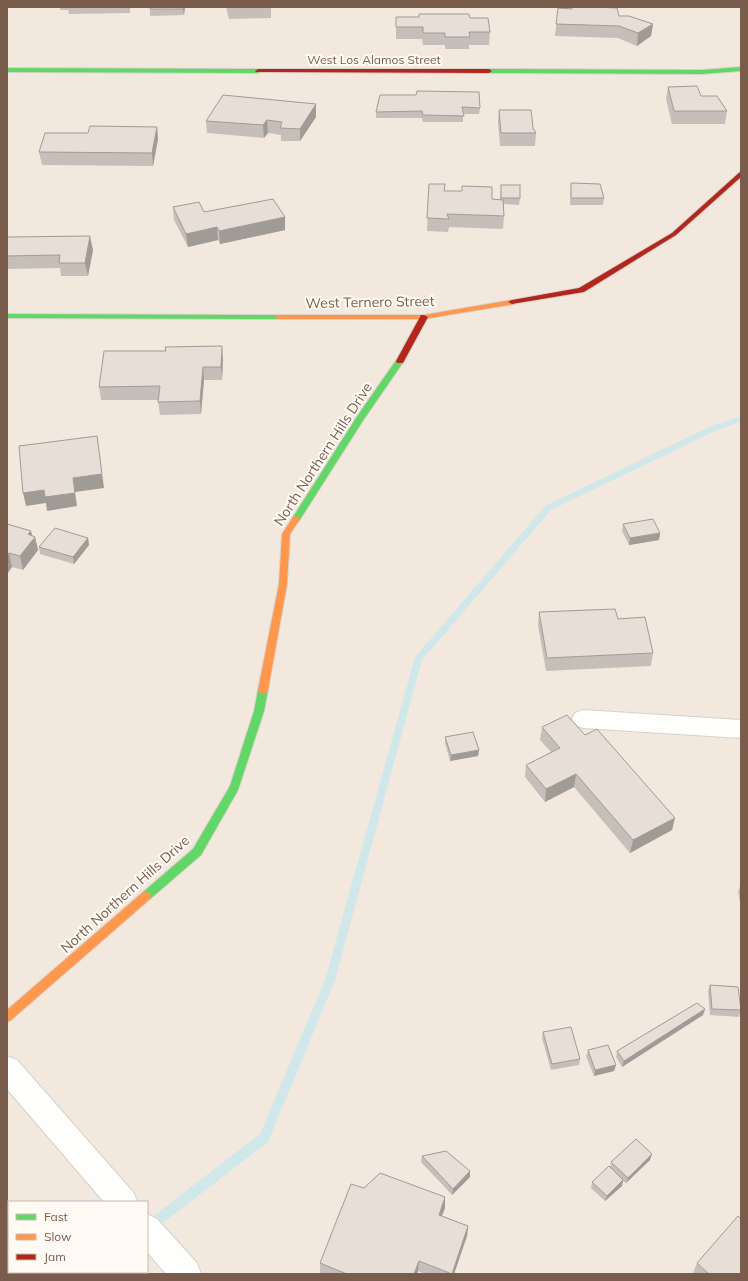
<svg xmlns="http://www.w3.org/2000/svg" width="748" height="1281" viewBox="0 0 748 1281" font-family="Mulish,sans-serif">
	<rect width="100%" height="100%" fill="#f9f5f0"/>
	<!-- residential -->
	<path fill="#f2e8de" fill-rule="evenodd" d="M7 7H741V1274H7ZM9 1202H147V1272H9Z"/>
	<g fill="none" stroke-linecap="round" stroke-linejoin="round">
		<!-- stream -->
		<g fill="#d0e8ea" fill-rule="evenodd">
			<polygon points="741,416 741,422 717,430 551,510 422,660 335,980 268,1142 151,1232 147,1234 147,1221 260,1134 325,980 415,657 545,506 711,426"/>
			<polygon points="81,1272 95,1272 94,1274 80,1274"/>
		</g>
		<defs>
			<g id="street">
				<polygon points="583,710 741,720 741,738 583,728 575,725 572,719 575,713"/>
				<polygon points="7,1056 17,1060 133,1192 138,1202 104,1202 7,1089"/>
				<polygon points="147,1214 157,1219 197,1263 201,1274 166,1274 147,1252"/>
			</g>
			<g id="fast">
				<polygon points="741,67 741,71 702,74 489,73 486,71 489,69 702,70"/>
				<polygon points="7,68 258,69 261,71 258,73 7,72"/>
				<polygon points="7,314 278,315 282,317 278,319 7,318"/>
				<polygon points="397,359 403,359 404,361 364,419 299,521 293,521 292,519 293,517 358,415"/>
				<polygon points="263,686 266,687 268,690 264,711 238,790 201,855 150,899 146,900 142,899 141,896 142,893 193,849 230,786 254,711 258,690 260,687"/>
			</g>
			<g id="slow">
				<polygon points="512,300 515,300 515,304 424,319 278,319 274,317 278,315 424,315"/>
				<polygon points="296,516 300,519 290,534 287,584 268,690 266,693 260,693 258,690 279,584 282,534 293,517"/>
				<polygon points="146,892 150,893 151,896 150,899 11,1020 7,1022 7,1010 142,893"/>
			</g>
			<g id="jam">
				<polygon points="258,69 489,69 492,71 489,73 256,72 255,71"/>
				<polygon points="741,171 741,177 676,235 584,292 512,304 508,302 512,300 579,288 672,233"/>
				<polygon points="421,315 424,315 428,317 403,363 397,363 396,361"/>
			</g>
		</defs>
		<!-- street casing -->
		<use href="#street" stroke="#d7d1cb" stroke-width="2"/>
		<!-- fast casing -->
		<use href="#fast" stroke="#d9d2cb" stroke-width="2"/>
		<!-- slow casing -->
		<use href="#slow" stroke="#d9d2cb" stroke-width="2"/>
		<!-- jam casing -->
		<use href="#jam" stroke="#d9d2cb" stroke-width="2"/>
		<!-- street -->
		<use href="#street" fill="#fefefd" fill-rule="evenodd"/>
		<!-- fast -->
		<use href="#fast" fill="#63d668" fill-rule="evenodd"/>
		<!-- slow -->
		<use href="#slow" fill="#ff974d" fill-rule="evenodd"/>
		<!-- jam -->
		<use href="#jam" fill="#b3261e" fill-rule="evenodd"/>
	</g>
	<!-- wall -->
	<g fill="#c6bfb9">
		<polygon points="60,7 130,7 130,13 69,14 68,10 60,10"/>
		<polygon points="150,7 185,7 184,15 150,16"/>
		<polygon points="226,7 271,7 271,18 229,19"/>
		<polygon points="572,7 619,16 653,24 651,36 637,46 618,38 555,36 558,8 572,9"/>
		<polygon points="396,17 470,18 490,32 489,45 469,45 469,49 445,49 445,45 423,45 422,39 396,39"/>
		<polygon points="668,87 701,96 727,111 725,124 672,124 666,99"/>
		<polygon points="380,95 480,108 479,114 463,114 463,122 423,122 422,118 376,118 376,112"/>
		<polygon points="499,110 533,128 536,133 535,146 500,146 498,122"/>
		<polygon points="316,117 300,141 281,141 281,135 268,133 264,138 207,133 206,121"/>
		<polygon points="157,127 158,139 153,166 42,165 39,152 88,133"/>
		<polygon points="571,183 604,198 603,205 570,205"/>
		<polygon points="429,184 444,191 492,199 500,200 501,185 520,198 519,205 504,204 504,216 503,229 449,227 448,232 427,231"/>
		<polygon points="173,207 204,212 285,230 220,244 218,240 188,247 174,220"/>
		<polygon points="7,237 93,250 88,276 61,276 60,268 7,269"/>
		<polygon points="165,347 223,360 222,380 204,380 201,414 160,415 158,400 101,400 99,387 165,351"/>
		<polygon points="7,524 31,531 32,535 35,537 38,550 23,570 12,567 7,574"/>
		<polygon points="623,524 660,533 659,540 629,545 622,531"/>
		<polygon points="88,538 89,545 74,564 40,554 39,547"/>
		<polygon points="539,612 618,619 653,653 651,666 546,671 538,625"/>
		<polygon points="542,727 585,735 675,818 672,830 630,853 574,787 545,802 525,777 526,765 551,752 540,740"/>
		<polygon points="445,737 479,750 478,756 450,761 445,743"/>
		<polygon points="741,883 741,906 738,892"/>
		<polygon points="710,985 741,1010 739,1017 710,1015 708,991"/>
		<polygon points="705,1009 703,1015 622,1067 616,1057 617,1051"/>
		<polygon points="543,1032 580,1059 579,1065 551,1070 542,1038"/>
		<polygon points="588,1050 616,1065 614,1071 594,1076 586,1056"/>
		<polygon points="422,1156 470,1177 452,1195 421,1162"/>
		<polygon points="650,1160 626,1183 623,1181 622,1186 605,1201 591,1188 592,1182 610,1167 611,1162"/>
		<polygon points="364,1188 445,1208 442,1216 468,1226 467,1236 454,1274 425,1274 418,1271 417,1274 322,1274 320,1273 320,1263"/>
		<polygon points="697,1263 741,1274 694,1274 693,1273"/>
	</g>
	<!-- shaded-wall -->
	<g fill="#a19b96">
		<polygon points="184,7 185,7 184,15 183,9"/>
		<polygon points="653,24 651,36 637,46 638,33"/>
		<polygon points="316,104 316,117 300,141 300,129"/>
		<polygon points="267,120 268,133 264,138 263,125"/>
		<polygon points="157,127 158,139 153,166 152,153"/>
		<polygon points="285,217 285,230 220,244 219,231"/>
		<polygon points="217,227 218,240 188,247 186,234"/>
		<polygon points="90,236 93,250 88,276 85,263"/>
		<polygon points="222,346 223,360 222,380 221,367"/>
		<polygon points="203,367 204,380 201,414 200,401"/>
		<polygon points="97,436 104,488 75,492 77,506 47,511 46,503 26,506 23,493 73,478"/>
		<polygon points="31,531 33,540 35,537 38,550 23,570 20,556 28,534"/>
		<polygon points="660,533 659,540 629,545 630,538"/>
		<polygon points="88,538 89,545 74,564 73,557"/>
		<polygon points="9,553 12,567 7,574 7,556"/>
		<polygon points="479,750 478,756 450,761 451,755"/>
		<polygon points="576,774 574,787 545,802 546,789"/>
		<polygon points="675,818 672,830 630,853 633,840"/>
		<polygon points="705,1009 703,1015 622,1067 624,1061"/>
		<polygon points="616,1065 614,1071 594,1076 595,1070"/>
		<polygon points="652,1154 650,1160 626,1183 628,1178"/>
		<polygon points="470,1171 470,1177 452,1195 453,1189"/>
		<polygon points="623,1180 622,1186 605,1201 607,1196"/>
		<polygon points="445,1197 445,1208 438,1225 439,1215"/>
		<polygon points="468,1226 467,1236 454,1274 452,1274"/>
		<polygon points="419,1261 418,1271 417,1274 414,1274"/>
	</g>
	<!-- building -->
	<g fill="#e6ded7" stroke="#a19b96">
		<polygon points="150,7 184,7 183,9 150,9"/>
		<polygon points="572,7 590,7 617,8 619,16 629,16 653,24 638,33 619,26 556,24 558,8 572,9"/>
		<polygon points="419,14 469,14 470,18 488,18 490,32 469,32 470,37 445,37 445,33 423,33 423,27 396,27 396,17 419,17"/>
		<polygon points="697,86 701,96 717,96 727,111 674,111 668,87"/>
		<polygon points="417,91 479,92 480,108 462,107 464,116 423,115 422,111 376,112 380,95 416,95"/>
		<polygon points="223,95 316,104 300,129 280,128 282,122 267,120 263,125 206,121"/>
		<polygon points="499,110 531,110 533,128 536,133 501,133"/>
		<polygon points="90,126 157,127 152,153 39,152 45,133 88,133"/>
		<polygon points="571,183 600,184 604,198 571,198"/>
		<polygon points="429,184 445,184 444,191 462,191 462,186 492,187 492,199 503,200 504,216 447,214 449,219 427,218"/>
		<rect x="501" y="185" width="19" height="13"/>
		<polygon points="273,199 285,217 219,231 217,227 186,234 173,207 199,202 204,212"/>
		<polygon points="90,236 85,263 59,263 60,255 7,256 7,237"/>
		<polygon points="222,346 221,367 203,367 200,401 158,402 160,386 99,387 104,351 166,351 165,347"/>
		<polygon points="97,436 102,474 73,478 75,493 45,497 44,490 23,493 19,446"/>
		<polygon points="653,519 660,533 630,538 623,524"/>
		<polygon points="7,524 31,531 28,534 35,537 20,556 9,553 7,556"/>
		<polygon points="55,528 88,538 73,557 39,547"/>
		<polygon points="615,609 618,619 645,617 653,653 547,658 539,612"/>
		<polygon points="567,715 585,735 597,729 675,818 633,840 576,774 546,789 526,765 560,748 542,727"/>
		<polygon points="473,732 479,750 451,755 445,737"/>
		<polygon points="710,985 738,987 741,1010 712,1009"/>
		<polygon points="697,1003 705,1009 624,1061 617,1051"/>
		<polygon points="571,1027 580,1059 552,1064 543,1032"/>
		<polygon points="608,1045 616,1065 595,1070 588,1050"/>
		<polygon points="636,1139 652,1154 628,1178 611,1162"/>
		<polygon points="446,1151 470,1171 453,1189 422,1156"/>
		<polygon points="609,1166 623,1180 607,1196 592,1182"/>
		<polygon points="380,1173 445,1197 439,1215 468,1226 452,1274 419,1261 414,1274 347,1274 320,1263 351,1184 364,1188"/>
		<polygon points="738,1216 741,1219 741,1274 709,1274 697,1263"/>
	</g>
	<g text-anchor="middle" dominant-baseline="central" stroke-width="4" stroke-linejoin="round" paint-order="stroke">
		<!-- far-street labels -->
		<g font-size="12" fill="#7a5c4d" stroke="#fffaf3">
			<text x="374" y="59">West Los Alamos Street</text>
		</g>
		<!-- street labels -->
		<g font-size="14" fill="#7a5c4d" stroke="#fffaf3">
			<text transform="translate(370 302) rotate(-1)">West Ternero Street</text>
			<text transform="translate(323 454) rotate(-57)">North Northern Hills Drive</text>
			<text transform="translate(125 894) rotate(-42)">North Northern Hills Drive</text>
		</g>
	</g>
	<!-- border -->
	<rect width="748" height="1281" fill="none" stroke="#7a5c4d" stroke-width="16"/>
	<!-- legend -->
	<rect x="8" y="1201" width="140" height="72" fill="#fffaf3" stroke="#cabbb1"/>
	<rect x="16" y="1214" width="20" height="6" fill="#63d668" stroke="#cabbb1"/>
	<text x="44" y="1221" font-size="12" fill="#7a5c4d">Fast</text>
	<rect x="16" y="1234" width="20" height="6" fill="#ff974d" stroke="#cabbb1"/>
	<text x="44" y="1241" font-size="12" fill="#7a5c4d">Slow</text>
	<rect x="16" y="1254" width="20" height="6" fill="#b3261e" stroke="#cabbb1"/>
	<text x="44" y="1261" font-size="12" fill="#7a5c4d">Jam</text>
</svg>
